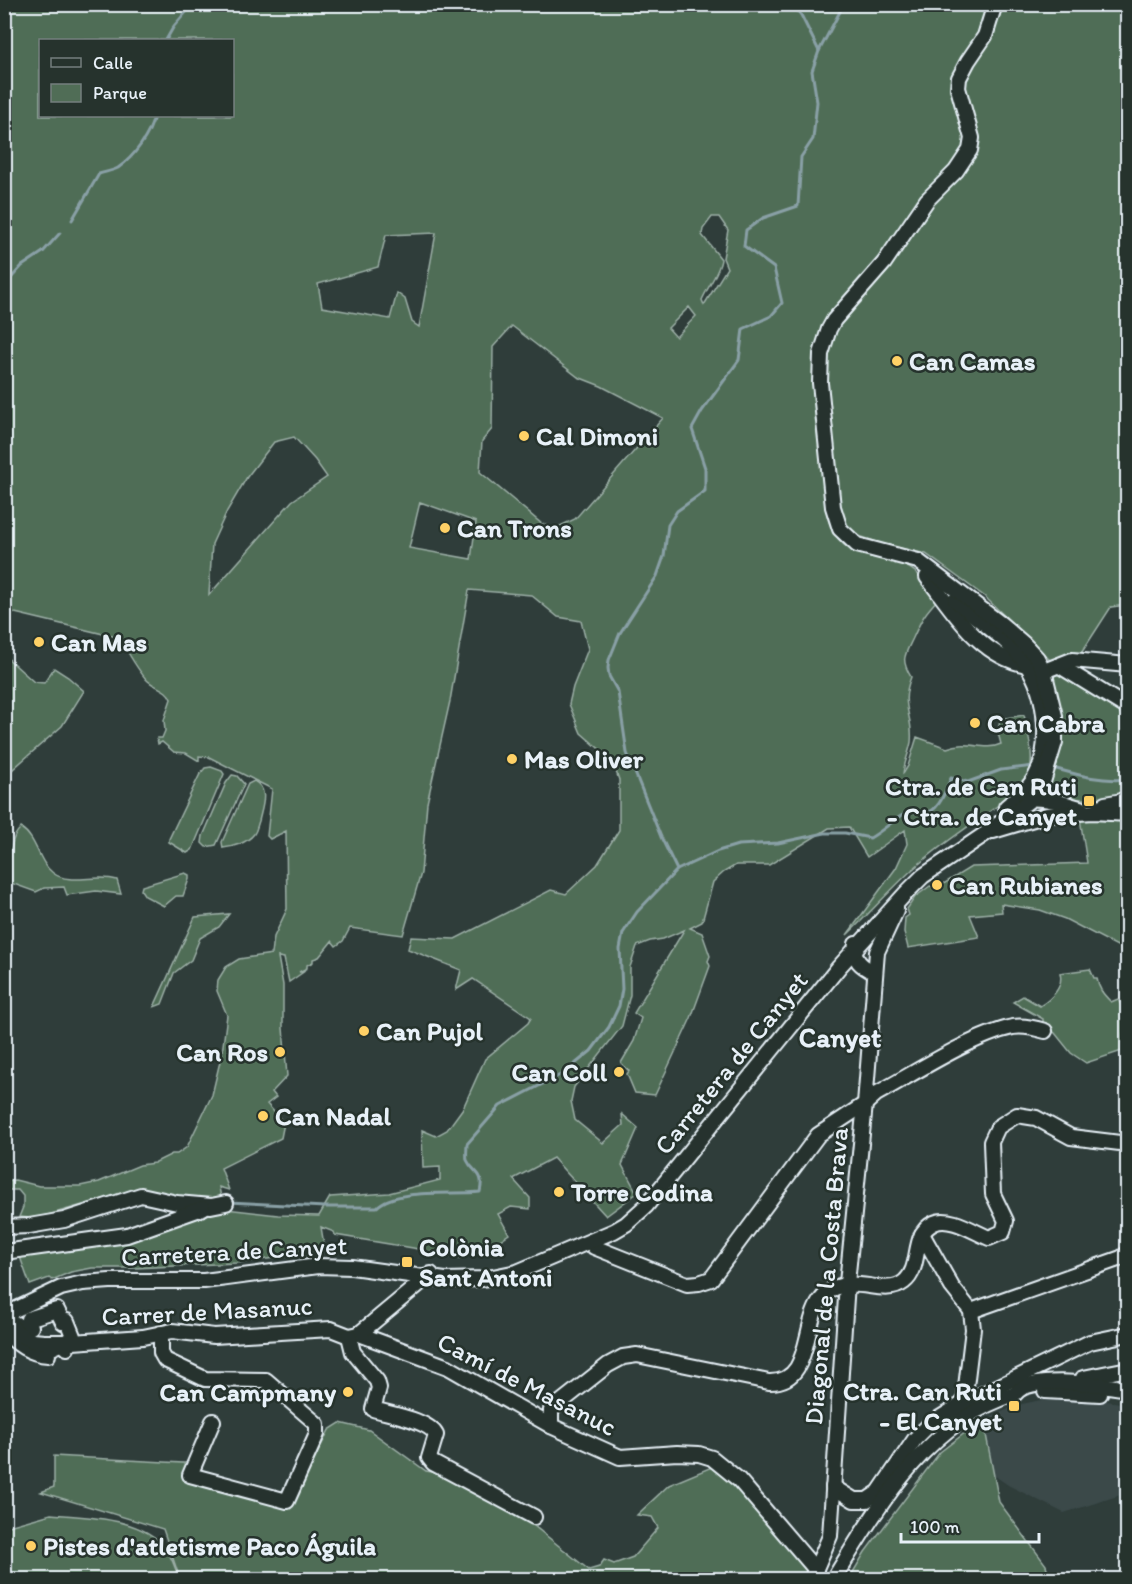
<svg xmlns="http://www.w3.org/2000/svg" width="1132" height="1584" viewBox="0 0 1132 1584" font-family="Itim,sans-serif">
	<rect width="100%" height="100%" fill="#2f3d3a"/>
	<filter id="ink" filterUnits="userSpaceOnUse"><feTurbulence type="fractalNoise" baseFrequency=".0167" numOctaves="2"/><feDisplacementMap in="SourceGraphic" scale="12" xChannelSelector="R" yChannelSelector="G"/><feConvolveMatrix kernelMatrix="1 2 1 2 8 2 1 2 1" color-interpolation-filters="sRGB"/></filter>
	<g filter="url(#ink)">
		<!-- built -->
		<polygon fill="#3a494a" points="1078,1397 1127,1404 1127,1493 1064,1513 1008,1485 988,1471 983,1419 1022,1404 1041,1400"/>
		<!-- green -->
		<g fill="#506d56" stroke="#9cafa7" stroke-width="1.5" fill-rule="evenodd">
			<path d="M5 5H1127V605L1111 607 1080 655 1051 661 984 596 926 554 883 544 847 532 821 457C823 474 824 508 829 522 845 564 876 552 906 566 920 573 929 586 939 598 924 614 922 618 913 638 905 655 900 659 911 677 899 707 914 715 911 742 909 753 904 763 903 774L908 766 917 737 947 748C969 739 983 752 1001 744L998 733 1000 719 1024 715C1029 739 1038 765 1023 787 987 815 946 839 912 870 890 890 869 914 847 935L896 868 907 844 905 830 867 857 849 827 829 828 769 865H736L724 872 713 882 702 922 690 928 702 933 710 956 708 961 710 966 691 1018 655 1095 635 1093 627 1074 629 1071 621 1063 634 1041 641 1018 634 1013 684 930 663 939 650 941 637 946 630 967V995L622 1026 574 1087 571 1101 575 1120 603 1143 623 1125 622 1114 638 1128 622 1165 637 1193 606 1216 553 1158 513 1179 530 1198V1209L511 1207 498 1214 509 1234 485 1250 460 1259 413 1248 335 1235 334 1232 321 1227 324 1245 323 1252 236 1263 135 1268H92L71 1272 52 1280 49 1278 30 1285 19 1254 217 1208 278 1215 319 1216 330 1197 389 1193 440 1180V1167L423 1168 422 1130 436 1136 447 1130 463 1108 485 1059 528 1023 531 1018 473 979 456 990 461 970 408 949 411 937 455 939 551 890 566 894 597 865 619 830V780L612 760 581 733 569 704 573 687 588 649 581 621 558 617 531 595 469 590 450 701 427 803 421 873 403 935 350 928 343 941 336 946 332 941 319 957 313 959V962L307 965V968L299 972 305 971 289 982 284 958 278 957 283 985V1028L287 1076 272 1092 276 1097 267 1104 284 1123 281 1138 221 1168 229 1190 219 1187 221 1198 188 1199 142 1188 44 1216 30 1218 19 1217 23 1207V1196L18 1190H5V1181L15 1180 39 1186H80L99 1182 140 1165 154 1163 172 1154H177L187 1147 212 1095 222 1053 227 1015 217 991 218 980 226 967 239 959 272 954 274 937 287 909 286 831 270 839 267 836 272 789 209 757 199 756V761L186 753 174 752 162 742 158 744 157 738H162L165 731 164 720 171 699C167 688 154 688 146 679 135 666 128 653 120 638L15 613 5 609ZM40 40H232V116H40ZM712 217H719L728 230 723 258 727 268 704 305 702 300C707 288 720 271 721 259L702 235 703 229ZM436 233 419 327 412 322 405 299 397 293 390 319 322 307 318 284 378 267 386 235ZM689 307 696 316 676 337 668 328ZM512 326 578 377 601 386 663 418 575 519 556 528 542 524 480 472 482 441 492 429 493 347ZM294 437 315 460 327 477 292 501 209 595 212 544 227 511 247 477 274 442ZM420 502 476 522 471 559 409 548Z"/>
			<polygon points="5,656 34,682 44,683 54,668 68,677 84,691 62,726 5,776"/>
			<path d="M1054 673H1063L1127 714V796C1101 798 1067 807 1049 783Z"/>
			<polygon points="211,767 222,771 224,774 192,850 187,853 169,842 169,839 200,774 205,768"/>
			<polygon points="232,775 237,776 244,784 216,845 206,847 202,843 203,836 226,783"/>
			<path d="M254 781C270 789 262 807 259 821 257 826 257 830 254 834 247 843 233 847 223 848L222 842 248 784Z"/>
			<polygon points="1080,818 1127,821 1127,951 1065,919 1040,910 1001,904 1002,912 970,915 979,937 908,948 904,932 905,918 909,915 907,909 915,897 930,886 937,888 971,867 1087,863"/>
			<path d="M21 828C37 838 38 862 53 873 70 886 97 873 117 880L121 894 96 891 67 895 64 887 44 888 36 892 11 883C11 866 7 839 21 828Z"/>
			<polygon points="185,873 189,875 189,879 183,896 176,896 164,906 145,896 141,890 142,886"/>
			<polygon points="229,914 219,927 200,938 191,960 174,973 162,1004 154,1007 195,917"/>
			<path d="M1090 969 1094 978H1097C1098 988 1103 994 1111 1002L1118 999 1127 1018 1123 1034 1122 1051 1086 1063 1071 1053 1055 1033 1043 1023V1019L1013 1002 1023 996 1040 1006C1051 999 1064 987 1060 973Z"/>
			<polygon points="983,1419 999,1502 1046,1565 1050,1579 849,1579 865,1552 940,1452"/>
			<polygon points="340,1423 369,1430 426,1471 439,1473 524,1518 589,1570 599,1567 604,1560 614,1564 633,1557 658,1528 652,1517 637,1515 669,1485 714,1466 738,1486 808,1570 804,1580 180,1579 163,1529 41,1492 54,1487 54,1456 201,1464 199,1470 281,1506 299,1490 329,1430"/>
			<path d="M51 1514C86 1517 143 1517 166 1549 172 1558 176 1569 179 1579H5V1527Z"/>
		</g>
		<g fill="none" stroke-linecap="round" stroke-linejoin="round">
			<!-- stream -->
			<g stroke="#89a0a6" stroke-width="3">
				<polyline points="792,4 801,15 819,51"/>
				<polyline points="166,40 174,26 193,4"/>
				<path d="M72 220 99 174C105 172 112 171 118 168 134 157 150 135 154 116"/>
				<polyline points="4,286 22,266 43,252 60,233"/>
				<path d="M1053 768C1078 775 1101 782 1128 779"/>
				<polyline points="677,870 661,837 627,753 618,692 609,676 608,668 609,660 620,633 657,576 664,556 668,525 677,511 705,491 705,468 692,429 702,411 739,360 743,329 771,316 782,303 774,268 744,246 746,230 763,218 798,206 801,157 813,139 817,102 812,71 819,51 844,4"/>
				<path d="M229 1202 325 1207H377C395 1188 454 1195 480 1192 485 1171 473 1174 467 1160 466 1156 467 1148 467 1144L500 1106 564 1073 591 1051 609 1027 619 1006 622 989 620 949 623 933 637 912 677 870 718 851 738 845 778 843 825 833H845L870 838C881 832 890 823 901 816 912 810 913 813 923 813 939 814 946 789 951 778L968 782 1001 770 1034 766"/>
			</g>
			<defs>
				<g id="minor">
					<path d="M927 577C954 612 980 657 1027 665"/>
					<path d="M955 600C978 620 1008 639 1026 664 1047 693 1053 752 1032 782 1025 792 1015 799 1006 807"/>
					<polyline points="1060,666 1128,708"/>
					<polyline points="1044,671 1072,660 1128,665"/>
					<path d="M1025 799C1045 797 1064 803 1083 809"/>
					<polyline points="1093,812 1105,804 1128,800"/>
					<polyline points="993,831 1047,815 1093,812 1128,814"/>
					<path d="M856 944C852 960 861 966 875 973"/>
					<polyline points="4,1227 29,1226 64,1220 141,1195 177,1203 211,1206 226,1203"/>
					<polyline points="922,1234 952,1287 971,1311"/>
					<path d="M591 1241 594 1247 687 1284 699 1283 711 1279 818 1135 865 1104 876 1094C915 1073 971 1036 1013 1027 1024 1025 1035 1028 1045 1031"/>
					<polyline points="4,1252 127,1235 203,1208"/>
					<path d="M57 1310 63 1322 67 1321 73 1336 66 1342 67 1348 63 1343 47 1350 48 1355C31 1354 15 1344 4 1330L16 1324C21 1330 25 1330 31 1327L28 1319Z"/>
					<polyline points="971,1311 1121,1258 1128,1253"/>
					<polyline points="4,1315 61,1288 83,1283 110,1281 204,1281 318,1266 352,1267 445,1280 483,1279 517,1272 614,1231 626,1224 646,1206 839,967 906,893 923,876 988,832 1031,799 1043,782 1055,742 1055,716 1044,671 1037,658 1024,644 1001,624 918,561 857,545 840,529 833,507 820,383 821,354 829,329 834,320 884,263 927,200 956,171 970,150 972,138 958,88 959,78 968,61 985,36 995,4"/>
					<polyline points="4,1315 9,1324 22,1336 33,1341 44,1342 73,1342 143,1337 172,1331 214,1336 331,1329 349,1336 359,1334 448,1367 551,1426 620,1457 677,1453 699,1454 712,1458 739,1480 816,1570"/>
					<polyline points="161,1333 161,1353 165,1360 205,1379 266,1380 317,1424 317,1434 287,1501 190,1475 213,1421"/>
					<polyline points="359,1334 431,1274"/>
					<path d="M349 1336 353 1352 377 1381 379 1388 373 1409C389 1414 429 1420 436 1435L429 1458 433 1463 534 1517"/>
					<polyline points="1083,1378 1128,1369"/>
					<polyline points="1045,1391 1100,1394"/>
					<polyline points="964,1403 973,1329 971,1311"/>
					<path d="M551 1426V1410L608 1365 623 1357 637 1355 769 1382C812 1383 802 1327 820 1301 845 1266 881 1300 904 1282 923 1267 910 1234 934 1223 949 1215 974 1232 989 1238L1003 1232 1006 1221 993 1194 991 1142 998 1127 1017 1115 1036 1118 1071 1137 1128 1144"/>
					<polyline points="833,1487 854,1500 867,1500 879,1492 915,1439 930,1424 964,1403 1090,1342 1128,1334"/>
					<polyline points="811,1580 830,1536 847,1283 865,1104 877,952 896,911"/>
					<path d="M833 1580C879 1505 927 1421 1015 1394 1029 1374 1105 1385 1128 1389"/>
				</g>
			</defs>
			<!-- minor casing -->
			<use href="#minor" stroke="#e8f1f8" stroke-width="18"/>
			<!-- minor -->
			<use href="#minor" stroke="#26332d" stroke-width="14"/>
		</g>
	</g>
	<!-- markers -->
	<g fill="#ffd166" stroke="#26332d" stroke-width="2">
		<circle cx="897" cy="361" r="6"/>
		<circle cx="524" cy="436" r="6"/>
		<circle cx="445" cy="528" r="6"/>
		<circle cx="39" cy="642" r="6"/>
		<circle cx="975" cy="723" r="6"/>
		<circle cx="512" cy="759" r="6"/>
		<rect x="1083" y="795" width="12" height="12" rx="3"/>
		<circle cx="937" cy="885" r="6"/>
		<circle cx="364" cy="1031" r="6"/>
		<circle cx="280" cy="1052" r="6"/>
		<circle cx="619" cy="1072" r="6"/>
		<circle cx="263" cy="1116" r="6"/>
		<circle cx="559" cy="1192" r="6"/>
		<rect x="401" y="1256" width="12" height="12" rx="3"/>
		<circle cx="348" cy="1392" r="6"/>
		<rect x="1008" y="1400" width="12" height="12" rx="3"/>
		<circle cx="31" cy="1546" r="6"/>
	</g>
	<g text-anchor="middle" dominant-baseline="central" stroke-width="5" stroke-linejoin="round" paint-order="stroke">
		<!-- poi labels -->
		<g font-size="26" font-weight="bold" fill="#e8f1f8" stroke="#26332d" text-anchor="start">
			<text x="909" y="361">Can Camas</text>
			<text x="536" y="436">Cal Dimoni</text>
			<text x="457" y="528">Can Trons</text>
			<text x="51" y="642">Can Mas</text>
			<text x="987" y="723">Can Cabra</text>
			<text x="524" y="759">Mas Oliver</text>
			<text x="1077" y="786" text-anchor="end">Ctra. de Can Ruti<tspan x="1077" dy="30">- Ctra. de Canyet</tspan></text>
			<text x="949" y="885">Can Rubianes</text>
			<text x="376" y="1031">Can Pujol</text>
			<text x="268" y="1052" text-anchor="end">Can Ros</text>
			<text x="607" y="1072" text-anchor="end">Can Coll</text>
			<text x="275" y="1116">Can Nadal</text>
			<text x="571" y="1192">Torre Codina</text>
			<text x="419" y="1247">Colònia<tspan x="419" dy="30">Sant Antoni</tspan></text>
			<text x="1002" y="1391" text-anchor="end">Ctra. Can Ruti<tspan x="1002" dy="30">- El Canyet</tspan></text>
			<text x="336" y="1392" text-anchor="end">Can Campmany</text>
			<text x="43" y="1546">Pistes d'atletisme Paco Águila</text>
		</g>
		<!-- street labels -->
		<g font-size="26" fill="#e8f1f8" stroke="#26332d">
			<text transform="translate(731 1063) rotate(-51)">Carretera de Canyet</text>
			<text transform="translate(234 1251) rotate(-3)">Carretera de Canyet</text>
			<text transform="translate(826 1276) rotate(-85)">Diagonal de la Costa Brava</text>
			<text transform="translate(207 1311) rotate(-3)">Carrer de Masanuc</text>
			<text transform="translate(527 1384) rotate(27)">Camí de Masanuc</text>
		</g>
		<!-- neighbourhood labels -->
		<g font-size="27" font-weight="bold" fill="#e8f1f8" stroke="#26332d">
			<text x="840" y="1037">Canyet</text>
		</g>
	</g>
	<!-- margin -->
	<rect width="1132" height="1584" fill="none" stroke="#26332d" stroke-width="24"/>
	<rect x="12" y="12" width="1108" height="1560" fill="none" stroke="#e8f1f8" stroke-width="2" filter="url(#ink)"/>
	<!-- legend -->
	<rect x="39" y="39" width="195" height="78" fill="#26332d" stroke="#747f7e" stroke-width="1.5"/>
	<rect x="51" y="58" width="30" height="9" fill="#26332d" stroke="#747f7e" stroke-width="1.5"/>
	<text x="93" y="69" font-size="18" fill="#e8f1f8">Calle</text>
	<rect x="51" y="84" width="30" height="18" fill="#506d56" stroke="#747f7e" stroke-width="1.5"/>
	<text x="93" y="99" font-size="18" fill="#e8f1f8">Parque</text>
	<!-- scale -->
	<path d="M901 1533v9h138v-9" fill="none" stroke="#e8f1f8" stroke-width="3"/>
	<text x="910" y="1533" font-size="18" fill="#e8f1f8" stroke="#26332d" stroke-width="4.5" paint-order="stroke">100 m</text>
</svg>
